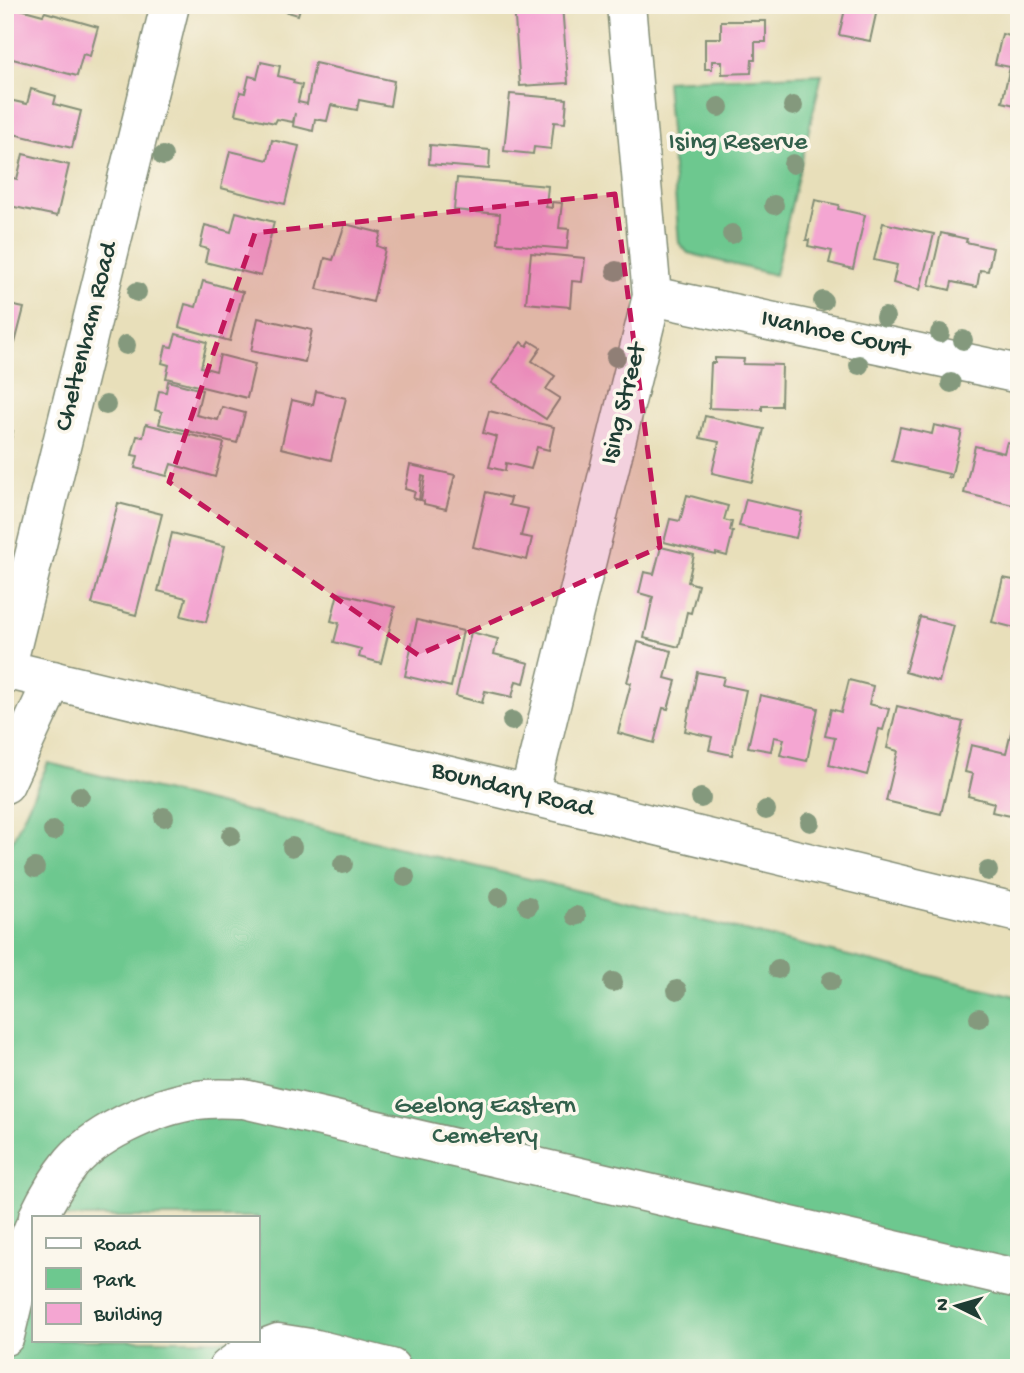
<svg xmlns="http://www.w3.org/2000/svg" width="1024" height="1373" viewBox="0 0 1024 1373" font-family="'Gochi Hand',sans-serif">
	<rect width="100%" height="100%" fill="#fbf7ec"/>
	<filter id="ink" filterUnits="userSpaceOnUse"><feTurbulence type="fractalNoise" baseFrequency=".0143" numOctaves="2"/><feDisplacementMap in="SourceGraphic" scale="14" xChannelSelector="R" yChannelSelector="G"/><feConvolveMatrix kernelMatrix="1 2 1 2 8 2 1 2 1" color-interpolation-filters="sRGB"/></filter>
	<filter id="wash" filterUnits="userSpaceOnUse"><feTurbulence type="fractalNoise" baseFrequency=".00686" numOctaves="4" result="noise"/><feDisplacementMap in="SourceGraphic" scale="28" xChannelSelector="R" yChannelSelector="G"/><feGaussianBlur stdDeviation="1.57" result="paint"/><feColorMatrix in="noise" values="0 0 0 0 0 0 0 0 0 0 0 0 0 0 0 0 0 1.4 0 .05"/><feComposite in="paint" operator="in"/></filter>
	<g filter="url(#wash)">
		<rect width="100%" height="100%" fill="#e8dfba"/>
		<!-- green -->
		<g fill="#6dc88f" stroke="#468262" stroke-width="2" fill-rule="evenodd">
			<polygon points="822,74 775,275 688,253 679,243 666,81"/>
			<path d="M48 763 1019 997V1368H5V857ZM33 1217H257V1340H33Z"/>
		</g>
		<g id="blocks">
			<!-- building -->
			<g fill="#f4a6d2">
				<polygon points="264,5 301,5 298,15"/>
				<polygon points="514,5 562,5 568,83 520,86"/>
				<polygon points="846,5 878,5 870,41 839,35"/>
				<polygon points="13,7 43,15 45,12 98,27 90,56 83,54 77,76 5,57 5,35"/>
				<polygon points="721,21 766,21 766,42 755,42 755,60 752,60 751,73 722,74 722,61 712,61 712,69 705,69 705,38 721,38"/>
				<polygon points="1002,34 1018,38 1017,46 1019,46 1019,106 1002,102 1010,67 995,64"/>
				<polygon points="261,62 280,66 278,76 294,80 293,83 302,85 298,102 307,104 315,63 394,81 390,106 359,100 357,110 331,105 327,121 315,119 313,131 293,126 295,113 293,122 277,119 275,123 235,114 240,92 245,93 249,76 257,78"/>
				<polygon points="31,89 56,96 54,104 81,111 72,148 5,132 5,116 9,100 27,104"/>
				<polygon points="510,94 567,99 565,123 554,122 551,149 534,147 533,154 504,151"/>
				<polygon points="272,140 299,146 285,204 221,188 230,151 268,160"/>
				<polygon points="430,145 490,150 489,169 429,164"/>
				<polygon points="23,154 69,165 57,216 5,205 5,176 17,179"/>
				<polygon points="457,178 548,186 546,207 552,208 552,202 562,203 559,228 569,229 567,249 498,243 500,214 454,210"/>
				<polygon points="815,200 839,205 838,209 865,215 853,269 829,263 832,251 808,246 809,240 806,240"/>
				<polygon points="236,212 274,222 261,276 205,262 208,249 200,247 205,225 231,232"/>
				<polygon points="883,223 934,234 920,290 893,283 897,265 874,260"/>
				<polygon points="345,224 381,233 377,246 385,249 373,302 317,289 325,258 333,260"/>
				<polygon points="941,233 967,239 966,242 993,248 988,271 980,270 977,287 952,282 950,290 929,285"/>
				<polygon points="531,253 585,258 582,282 572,281 570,307 526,303"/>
				<polygon points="203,281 243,292 230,341 179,327 185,304 196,307"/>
				<polygon points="5,304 24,308 15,343 5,341"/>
				<polygon points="258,318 312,330 305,362 251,351"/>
				<polygon points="176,334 207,342 201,367 216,371 220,355 255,364 247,398 166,378 169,365 162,363 166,346 172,347"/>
				<polygon points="530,341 541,348 532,361 555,376 546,389 560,398 546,419 491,383 521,342 527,346"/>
				<polygon points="715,358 744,359 743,364 782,365 781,406 762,406 762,410 709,408 711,363 715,363"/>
				<polygon points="168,381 202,390 196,415 218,420 222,407 245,413 237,443 159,424 162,412 155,410 159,391 166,392"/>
				<polygon points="316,391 346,398 331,460 281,448 292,400 313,405"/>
				<polygon points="489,411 554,427 549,450 537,447 531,469 506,463 505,471 489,467 497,437 483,433"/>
				<polygon points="705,416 764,429 752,482 712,473 719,442 700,438"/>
				<polygon points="146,424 224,443 215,477 171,464 167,476 135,468 138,456 132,455 137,436 143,437"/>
				<polygon points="934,425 962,431 951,478 948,477 949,474 892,461 900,427 932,434"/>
				<polygon points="5,429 13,431 6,460 5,460"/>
				<polygon points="1007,442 1019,445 1019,497 1017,506 964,493 975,446 1004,453"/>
				<polygon points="410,465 455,475 446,509 424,504 424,501 421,500 425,477 422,476 419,500 413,498 415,492 405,489"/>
				<polygon points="486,492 511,498 509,505 528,509 521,536 532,538 527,560 473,547"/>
				<polygon points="687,495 728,506 724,520 732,522 730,531 733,532 727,556 716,553 716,555 664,542 670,519 680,521"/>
				<polygon points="746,499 802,512 796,538 739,526"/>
				<polygon points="118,503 162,514 136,615 92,604"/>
				<polygon points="172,533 225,546 206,622 181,616 186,598 158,591"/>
				<polygon points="661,547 694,555 688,582 698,585 691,613 687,612 679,647 644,638 653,597 639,593 644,572 654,574"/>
				<polygon points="1003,578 1019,581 1019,629 992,622"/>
				<polygon points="338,593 395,607 381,663 359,657 361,649 334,642 339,623 331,621"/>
				<polygon points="920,617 954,626 939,682 905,672"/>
				<polygon points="417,620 463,631 451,687 405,676"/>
				<polygon points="471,632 498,639 494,654 529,663 524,683 516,681 512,697 485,691 482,703 456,696"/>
				<polygon points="638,642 672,651 665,678 676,681 668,709 663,708 654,743 618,733 631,683 627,682"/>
				<polygon points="697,672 724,677 722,685 746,690 732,755 709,750 712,737 685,731"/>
				<polygon points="849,680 873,686 869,704 889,709 883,730 879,729 867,775 829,765 835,738 825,736 831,709 841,712"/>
				<polygon points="760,695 818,708 807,761 780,755 784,739 774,737 771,751 748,747"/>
				<polygon points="897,706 963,722 941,814 886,801 898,751 887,748"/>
				<polygon points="1012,728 1019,729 1019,800 1015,817 992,812 994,803 968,796 973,774 965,772 971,745 1006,753"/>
			</g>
		</g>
	</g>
	<g filter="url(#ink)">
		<use href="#blocks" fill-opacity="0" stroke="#848e77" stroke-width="2"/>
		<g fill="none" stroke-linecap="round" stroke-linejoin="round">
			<defs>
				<g id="minor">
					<polyline points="652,296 1019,374"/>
					<polyline points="5,674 170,5"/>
					<polyline points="5,784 53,680"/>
					<polyline points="529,795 652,296 626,5"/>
					<path d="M38 1217C47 1198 59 1178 72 1162 100 1130 164 1102 207 1099 219 1098 232 1099 244 1099L1019 1279"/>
					<polyline points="5,1336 27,1244 33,1229"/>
					<polyline points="228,1368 246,1355 278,1343 316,1349 391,1368"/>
				</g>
				<polyline id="major" points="5,669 1019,913"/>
			</defs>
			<!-- minor casing -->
			<use href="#minor" stroke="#848e77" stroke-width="41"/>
			<!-- major casing -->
			<use href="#major" stroke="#848e77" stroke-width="41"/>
			<!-- minor -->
			<use href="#minor" stroke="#fff" stroke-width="38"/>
			<!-- major -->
			<use href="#major" stroke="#fff" stroke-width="38"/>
		</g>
		<!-- trees -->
		<g fill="#84997d">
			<circle cx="793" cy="106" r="10"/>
			<circle cx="719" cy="107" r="10"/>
			<circle cx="163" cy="156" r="10"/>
			<circle cx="793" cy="164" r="10"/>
			<circle cx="774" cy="205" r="10"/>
			<circle cx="732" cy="234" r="10"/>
			<circle cx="616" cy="271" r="10"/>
			<circle cx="137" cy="292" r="10"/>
			<circle cx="823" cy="301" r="10"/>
			<circle cx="885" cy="317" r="10"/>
			<circle cx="940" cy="333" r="10"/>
			<circle cx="963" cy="340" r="10"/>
			<circle cx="126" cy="345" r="10"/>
			<circle cx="616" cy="357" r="10"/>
			<circle cx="859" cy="365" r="10"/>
			<circle cx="951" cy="383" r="10"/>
			<circle cx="106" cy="405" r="10"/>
			<circle cx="512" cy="721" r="10"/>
			<circle cx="80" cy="796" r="10"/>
			<circle cx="701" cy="798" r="10"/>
			<circle cx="766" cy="810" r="10"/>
			<circle cx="164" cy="817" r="10"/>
			<circle cx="810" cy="822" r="10"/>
			<circle cx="53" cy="831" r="10"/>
			<circle cx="231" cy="836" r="10"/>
			<circle cx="292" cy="847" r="10"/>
			<circle cx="343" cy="864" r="10"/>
			<circle cx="35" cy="868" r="10"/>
			<circle cx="988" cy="871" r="10"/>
			<circle cx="405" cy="877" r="10"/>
			<circle cx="499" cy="897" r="10"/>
			<circle cx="528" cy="906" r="10"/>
			<circle cx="576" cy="916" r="10"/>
			<circle cx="778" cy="969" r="10"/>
			<circle cx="831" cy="981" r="10"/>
			<circle cx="613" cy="982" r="10"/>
			<circle cx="677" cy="990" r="10"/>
			<circle cx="979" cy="1018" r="10"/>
		</g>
	</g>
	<!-- marked area -->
	<path fill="#c2185b" fill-opacity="0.2" stroke="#c2185b" stroke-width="5" stroke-dasharray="14 9" stroke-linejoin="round" d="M615 194 660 547 418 655 169 482 255 233Z"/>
	<g text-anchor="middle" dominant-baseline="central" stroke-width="7" stroke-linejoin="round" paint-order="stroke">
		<!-- park labels -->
		<g font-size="26" fill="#32604b" stroke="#fbf7ec">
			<text x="738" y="143">Ising Reserve</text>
			<text x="485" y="1107">Geelong Eastern<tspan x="485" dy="30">Cemetery</tspan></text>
		</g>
		<!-- street labels -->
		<g font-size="26" fill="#1f3d34" stroke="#fbf7ec">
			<text transform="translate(835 335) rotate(12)">Ivanhoe Court</text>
			<text transform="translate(88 337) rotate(-76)">Cheltenham Road</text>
			<text transform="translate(625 404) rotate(-76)">Ising Street</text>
			<text transform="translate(512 791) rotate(14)">Boundary Road</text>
		</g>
	</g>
	<!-- margin -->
	<rect width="1024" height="1373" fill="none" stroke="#fbf7ec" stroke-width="28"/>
	<!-- legend -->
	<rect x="32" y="1216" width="228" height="126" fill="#fbf7ec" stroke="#a3ada2" stroke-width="2"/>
	<rect x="46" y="1238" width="35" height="10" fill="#ffffff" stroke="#a3ada2" stroke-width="2"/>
	<text x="94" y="1250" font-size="21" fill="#1f3d34">Road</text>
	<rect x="46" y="1268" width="35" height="21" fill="#6dc88f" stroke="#a3ada2" stroke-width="2"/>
	<text x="94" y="1286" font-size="21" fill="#1f3d34">Park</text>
	<rect x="46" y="1303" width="35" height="21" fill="#f4a6d2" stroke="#a3ada2" stroke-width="2"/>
	<text x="94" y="1320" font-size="21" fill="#1f3d34">Building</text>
	<!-- north arrow -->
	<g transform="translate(957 1306) rotate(275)" stroke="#fbf7ec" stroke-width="5" paint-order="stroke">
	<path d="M0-5L12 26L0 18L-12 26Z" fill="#1f3d34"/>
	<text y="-10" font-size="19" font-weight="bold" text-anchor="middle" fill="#1f3d34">N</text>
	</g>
</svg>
